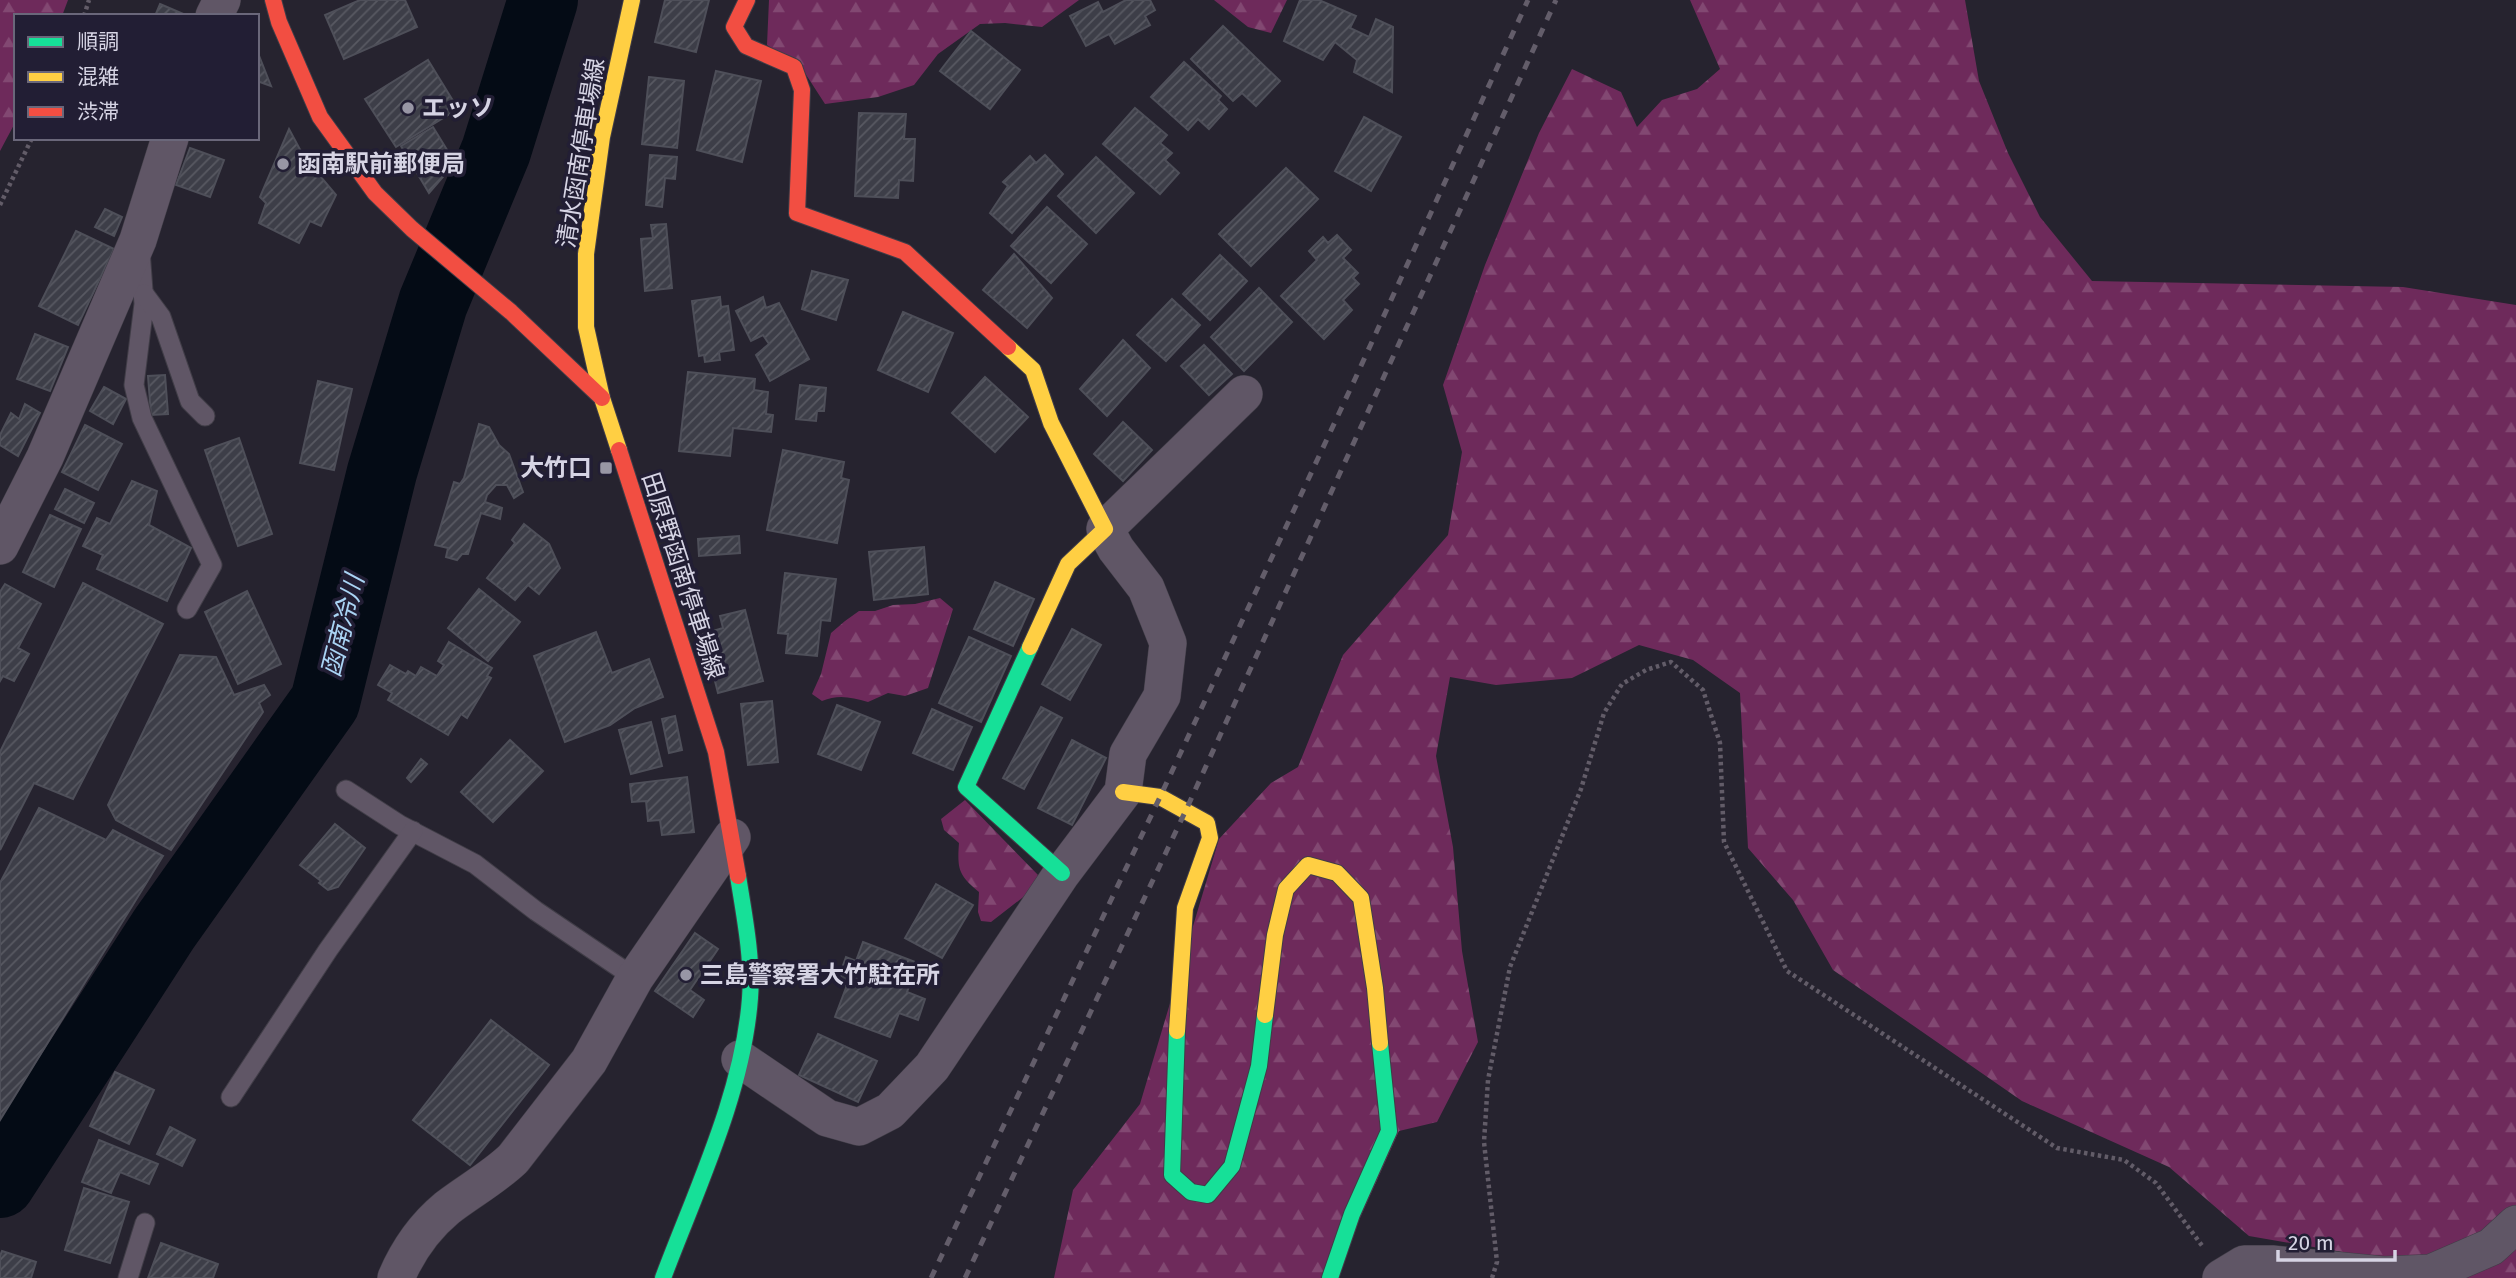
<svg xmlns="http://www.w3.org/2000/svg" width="2516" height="1278" viewBox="0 0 2516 1278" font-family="'Fira Sans','Noto Sans JP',sans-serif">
	<defs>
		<pattern id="forest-firs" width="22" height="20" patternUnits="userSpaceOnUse" patternTransform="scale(1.75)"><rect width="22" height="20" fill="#6e2a5b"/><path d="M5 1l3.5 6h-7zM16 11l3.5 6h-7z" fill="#824872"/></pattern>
		<pattern id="building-hatch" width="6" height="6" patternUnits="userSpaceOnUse" patternTransform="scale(1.75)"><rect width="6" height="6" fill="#3d3e48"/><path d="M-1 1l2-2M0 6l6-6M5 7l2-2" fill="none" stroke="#585962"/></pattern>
	</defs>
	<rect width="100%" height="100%" fill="#26232f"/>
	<!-- forest -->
	<g fill="url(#forest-firs)">
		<polygon points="0,0 68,0 62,16 16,16 16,121 0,151"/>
		<polygon points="769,0 1079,0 1042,27 1005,23 980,24 938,54 914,85 878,97 825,104 803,70 767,45"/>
		<polygon points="1214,0 1287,0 1271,33 1248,27"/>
		<polygon points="1690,0 1965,0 1979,81 2008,153 2040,217 2092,281 2403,287 2516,305 2516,1278 2425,1278 2389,1260 2249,1236 2169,1167 2022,1101 1833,970 1793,900 1748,848 1740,693 1693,660 1639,645 1572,678 1496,685 1450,677 1436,756 1453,847 1462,951 1478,1042 1437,1122 1399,1131 1333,1278 1054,1278 1073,1190 1140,1104 1219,839 1271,783 1298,767 1343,655 1448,535 1462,452 1443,385 1485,265 1539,133 1572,69 1621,92 1637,127 1662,100 1697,89 1720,69"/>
		<path d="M940 598 953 609 928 688 905 696 888 693 868 702C851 697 838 694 822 701L812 694 821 674 831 633 845 621 859 611H875L893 605 915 604Z"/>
		<path d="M965 800 1038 875 1031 891 991 922 981 921 978 912 979 892C959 875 957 870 959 843L944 830 941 819Z"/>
	</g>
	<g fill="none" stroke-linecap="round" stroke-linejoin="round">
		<!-- river -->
		<polyline stroke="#040b15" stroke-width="70" points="0,1183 164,929 325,702 382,472 433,303 496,151 543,0"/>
	</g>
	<!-- building -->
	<g fill="url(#building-hatch)" stroke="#4e4f59" stroke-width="2">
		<polygon points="360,0 405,0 417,27 344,59 325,15"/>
		<polygon points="665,0 709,0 696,52 655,42"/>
		<polygon points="1126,0 1150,0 1155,10 1145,16 1150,25 1115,44 1109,34 1086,46 1070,16 1098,2 1103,12"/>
		<polygon points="1300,0 1319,0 1356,16 1350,28 1369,37 1376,19 1393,27 1392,92 1354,72 1357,60 1335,42 1323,60 1284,41"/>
		<polygon points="160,4 188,16 155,16"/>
		<polygon points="1223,26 1280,81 1256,106 1242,93 1233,101 1191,59"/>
		<polygon points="971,31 1020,70 990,109 940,71"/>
		<polygon points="257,49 258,53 271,86 257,81"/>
		<polygon points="428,60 458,109 396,147 365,99"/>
		<polygon points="1184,62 1221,96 1218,100 1227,109 1209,129 1198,119 1188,130 1151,97"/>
		<polygon points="716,71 761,81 742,162 697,150"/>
		<polygon points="649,77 684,81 677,148 642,144"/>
		<polygon points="1135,108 1167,135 1160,143 1172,153 1165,160 1179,173 1160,194 1103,144"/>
		<polygon points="859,113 906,114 904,139 915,139 913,181 899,180 898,198 855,196"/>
		<polygon points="1364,117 1401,137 1371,191 1335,171"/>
		<polygon points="433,127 455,163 429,193 401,146"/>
		<polygon points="289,129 304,157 336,195 321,226 310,221 299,243 259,223 266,203 260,197"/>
		<polygon points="190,148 224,160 210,197 176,185"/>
		<polygon points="650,155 677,157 675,179 665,178 662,207 646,205"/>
		<polygon points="1045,155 1063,174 1012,233 990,213 1008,186 1003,182 1030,156 1036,163"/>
		<polygon points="1096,157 1134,193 1096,233 1058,196"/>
		<polygon points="1286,168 1318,199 1251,266 1219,234"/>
		<polygon points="1047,207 1087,244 1051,283 1011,246"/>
		<polygon points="105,209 122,217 114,236 95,227"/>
		<polygon points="666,224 672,288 645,291 641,239 653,238 651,225"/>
		<polygon points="76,231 114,249 78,325 39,306"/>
		<polygon points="1337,235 1351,250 1343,258 1358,273 1353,278 1359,284 1343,300 1352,310 1324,339 1281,296 1317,260 1309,251 1323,237 1328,243"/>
		<polygon points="1014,254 1052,298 1027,328 983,290"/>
		<polygon points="1220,255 1247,281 1210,320 1183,294"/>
		<polygon points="812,271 848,280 836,320 802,309"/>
		<polygon points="1259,288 1292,322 1244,371 1211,337"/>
		<polygon points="720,297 721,307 728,306 734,350 719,352 720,360 705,362 704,355 699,356 692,301"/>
		<polygon points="763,297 766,308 779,303 809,359 770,381 756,355 769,344 763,335 751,341 736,311"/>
		<polygon points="1172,299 1200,325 1166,361 1137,335"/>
		<polygon points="903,312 953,333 928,392 878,370"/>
		<polygon points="35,334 68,347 50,391 17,379"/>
		<polygon points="1123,340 1150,368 1107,416 1080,389"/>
		<polygon points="1204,345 1232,374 1209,395 1181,366"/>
		<polygon points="688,372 755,379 754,390 768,392 766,414 773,415 771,432 733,428 730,456 679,451"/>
		<polygon points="165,375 168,414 151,415 148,376"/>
		<polygon points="985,377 1028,417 995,452 952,413"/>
		<polygon points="318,381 352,389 334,470 300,463"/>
		<polygon points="800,385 826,388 824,411 817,411 816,421 796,419"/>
		<polygon points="104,387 126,399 113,424 90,411"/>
		<polygon points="25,404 40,413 18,456 0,445 0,435 11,413 19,419"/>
		<polygon points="1123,422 1152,450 1123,481 1094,454"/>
		<polygon points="479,424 489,427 499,445 509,454 523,492 514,498 507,485 496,485 487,495 485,502 502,508 500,519 481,513 468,554 462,554 457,560 446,557 448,548 435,545 454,482 460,484 464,478"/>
		<polygon points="85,425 122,444 98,490 62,472"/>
		<polygon points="239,438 272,534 238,546 205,450"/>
		<polygon points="783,450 844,462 841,478 849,480 837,543 767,530"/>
		<polygon points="132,481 157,491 149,525 191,548 167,601 97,569 103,555 83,546 97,518 110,524"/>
		<polygon points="65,489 94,503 84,523 55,509"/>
		<polygon points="50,515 81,529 54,587 23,572"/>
		<polygon points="524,524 549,544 560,568 539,594 528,585 515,600 487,578 515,543 512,540"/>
		<polygon points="739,536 740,553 699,556 698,539"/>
		<polygon points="924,547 928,594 874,600 869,552"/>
		<polygon points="785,573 836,579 830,621 821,620 817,656 786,653 788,634 778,633"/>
		<polygon points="995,582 1034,599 1013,646 974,629"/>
		<polygon points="83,583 163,624 73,799 34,783 0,850 0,752"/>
		<polygon points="5,584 41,604 18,648 29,654 14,681 3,676 0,681 0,592"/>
		<polygon points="479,589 520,622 488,661 448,628"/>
		<polygon points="247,591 281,664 238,684 205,612"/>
		<polygon points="745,610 763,681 718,693 703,634 723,628 720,616"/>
		<polygon points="1072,629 1101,645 1070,700 1042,684"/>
		<polygon points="596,632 612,673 649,659 663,697 635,708 610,725 565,742 534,656"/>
		<polygon points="969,637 1011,656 981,722 939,703"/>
		<polygon points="449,642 492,668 487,676 491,678 467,718 461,714 448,735 388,700 392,693 378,685 390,665 406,674 408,671 416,676 421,667 437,676 444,665 438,661"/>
		<polygon points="180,655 216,657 234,695 264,685 270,695 259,703 263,712 171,850 116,820 108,805"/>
		<polygon points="772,701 778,762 748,765 741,704"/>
		<polygon points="837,705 880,722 861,770 818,754"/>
		<polygon points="1041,707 1062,718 1024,789 1003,778"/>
		<polygon points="932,709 972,727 953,770 913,753"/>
		<polygon points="675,716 682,750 669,753 662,719"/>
		<polygon points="651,722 662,766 631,774 619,730"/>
		<polygon points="510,740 543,771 493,822 461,792"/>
		<polygon points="1072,740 1106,758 1072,825 1038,808"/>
		<polygon points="421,759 427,764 411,782 407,778"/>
		<polygon points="687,777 694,832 662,835 660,820 648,821 646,801 632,802 630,784"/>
		<polygon points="39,808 106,840 113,830 163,856 0,1120 0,883"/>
		<polygon points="335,824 365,848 338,887 328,890 319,883 321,881 300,865"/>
		<polygon points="936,884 973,905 942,958 905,938"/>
		<polygon points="695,933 718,949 690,990 704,1000 693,1017 655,991"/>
		<polygon points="863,942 918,963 907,992 925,999 918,1020 899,1013 890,1037 835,1017 847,985 837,982 846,957 856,961"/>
		<polygon points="491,1020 549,1065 470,1165 413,1120"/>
		<polygon points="818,1034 877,1061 858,1102 799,1075"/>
		<polygon points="115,1072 154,1090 129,1144 90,1126"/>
		<polygon points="170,1127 195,1140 182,1166 157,1154"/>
		<polygon points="99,1140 158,1164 149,1184 120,1172 111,1193 82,1182"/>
		<polygon points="84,1188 129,1202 110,1263 65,1250"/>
		<polygon points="161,1243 218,1264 213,1278 148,1278"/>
		<polygon points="2,1251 36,1262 31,1278 0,1278 0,1256"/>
	</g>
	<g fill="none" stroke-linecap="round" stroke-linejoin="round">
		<defs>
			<g id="lane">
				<polyline points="140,250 144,304 134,385 142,418 212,565 187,609"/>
				<polyline points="144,294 161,317 190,401 205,416"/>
				<polyline points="346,790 400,825 475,864 536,911 635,978"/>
				<polyline points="231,1097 328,950 413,831"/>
				<polyline points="128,1278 145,1223"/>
			</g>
			<g id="street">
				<polyline points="214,16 222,0"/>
				<polyline points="0,546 45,457 138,240 170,138"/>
				<polyline points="740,1059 827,1118 859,1127 890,1111 932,1067 1062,873 1123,792 1128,754 1162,696 1168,643 1146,588 1116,549 1105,529 1244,394"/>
				<path d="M396 1278C408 1250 424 1227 447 1208 469 1191 493 1178 513 1159L589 1061 635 978 732 837"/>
				<polyline points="2221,1278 2244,1264 2272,1264 2383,1275 2431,1273 2491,1247 2516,1224"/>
			</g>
			<g id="fast">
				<polyline points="1030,647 966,787 1062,873"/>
				<polyline points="1177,1031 1172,1175 1191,1192 1208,1195 1232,1166 1259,1066 1265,1015"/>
				<path d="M663 1278C696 1190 743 1093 750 998 753 959 744 914 738 876"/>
				<polyline points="1330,1278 1352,1214 1389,1131 1380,1043"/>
			</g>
			<g id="slow">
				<polyline points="1008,347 1033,370 1051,423 1105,529 1068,564 1030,647"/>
				<polyline points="619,450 602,398 586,327 586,254 602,137 632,0"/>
				<polyline points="1123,792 1160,797 1207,823 1210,838 1185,908 1177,1031"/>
				<polyline points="1265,1015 1275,935 1286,889 1308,865 1337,873 1361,898 1375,988 1380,1043"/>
			</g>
			<g id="jam">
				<polyline points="273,0 279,22 320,117 375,193 412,229 511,312 602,398"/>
				<polyline points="747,0 734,27 746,46 794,67 802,90 797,213 905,252 1008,347"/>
				<polyline points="619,450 716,752 738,876"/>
			</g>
		</defs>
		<!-- lane casing -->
		<use href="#lane" stroke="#403d47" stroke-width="21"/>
		<!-- street casing -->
		<use href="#street" stroke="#403d47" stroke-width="38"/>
		<!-- fast casing -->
		<use href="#fast" stroke="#403d47" stroke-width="18"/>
		<!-- slow casing -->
		<use href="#slow" stroke="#403d47" stroke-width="18"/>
		<!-- jam casing -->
		<use href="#jam" stroke="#403d47" stroke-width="18"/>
		<!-- path -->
		<g stroke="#625c68" stroke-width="4.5" stroke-dasharray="3.5 3.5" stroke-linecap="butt">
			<polyline points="84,16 89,0"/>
			<polyline points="0,205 32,138"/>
			<polyline points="1492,1278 1497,1262 1484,1142 1488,1080 1510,967 1581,789 1604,713 1622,684 1646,670 1671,662 1703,690 1720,743 1724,842 1787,971 2057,1148 2124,1160 2156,1183 2203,1247"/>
		</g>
		<!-- lane -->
		<use href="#lane" stroke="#605666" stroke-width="19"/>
		<!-- street -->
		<use href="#street" stroke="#605666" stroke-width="37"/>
		<!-- fast -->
		<use href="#fast" stroke="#16e098" stroke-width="16"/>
		<!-- slow -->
		<use href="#slow" stroke="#ffcf43" stroke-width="16"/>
		<!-- jam -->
		<use href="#jam" stroke="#f24e42" stroke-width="16"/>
		<!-- rail -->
		<g stroke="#635d6a" stroke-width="5" stroke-dasharray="9 9" stroke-linecap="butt">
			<polyline points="931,1278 1160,797 1355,379 1528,0"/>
			<polyline points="965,1278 1186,810 1556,0"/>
		</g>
	</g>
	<!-- markers -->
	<g fill="#9896a5" stroke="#221e34" stroke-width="2.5">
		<circle cx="408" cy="108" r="7"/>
		<circle cx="283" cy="164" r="7"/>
		<rect x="599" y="461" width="14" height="14" rx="3.5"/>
		<circle cx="686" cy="975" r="7"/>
	</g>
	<g text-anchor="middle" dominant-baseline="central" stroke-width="7" stroke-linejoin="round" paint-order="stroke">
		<!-- poi labels -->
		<g font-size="24" font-weight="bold" fill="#d6d4e4" stroke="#221e34" text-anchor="start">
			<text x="422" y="108">エッソ</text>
			<text x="297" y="164">函南駅前郵便局</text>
			<text x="592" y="468" text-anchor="end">大竹口</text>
			<text x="700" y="975">三島警察署大竹駐在所</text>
		</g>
		<!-- street labels -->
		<g font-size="24" fill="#d6d4e4" stroke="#221e34">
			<text transform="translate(581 153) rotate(-81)">清水函南停車場線</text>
			<text transform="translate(683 576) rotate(72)">田原野函南停車場線</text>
		</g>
		<!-- water labels -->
		<g font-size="26" font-style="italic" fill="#aad4f4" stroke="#221e34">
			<text transform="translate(343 626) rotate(-76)">函南冷川</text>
		</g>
	</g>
	<!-- legend -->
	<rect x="14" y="14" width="245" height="126" fill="#221e34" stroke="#6a677a" stroke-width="2"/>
	<rect x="28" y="37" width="35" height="10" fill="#16e098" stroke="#6a677a" stroke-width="2"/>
	<text x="77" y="49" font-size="21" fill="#d6d4e4">順調</text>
	<rect x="28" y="72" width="35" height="10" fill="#ffcf43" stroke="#6a677a" stroke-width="2"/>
	<text x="77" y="84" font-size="21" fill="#d6d4e4">混雑</text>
	<rect x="28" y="107" width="35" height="10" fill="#f24e42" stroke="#6a677a" stroke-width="2"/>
	<text x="77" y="119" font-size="21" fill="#d6d4e4">渋滞</text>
	<!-- scale -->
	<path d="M2278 1250v10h117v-10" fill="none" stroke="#d6d4e4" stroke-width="3.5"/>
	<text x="2288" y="1250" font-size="21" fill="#d6d4e4" stroke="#221e34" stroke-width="5" paint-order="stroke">20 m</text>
</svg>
